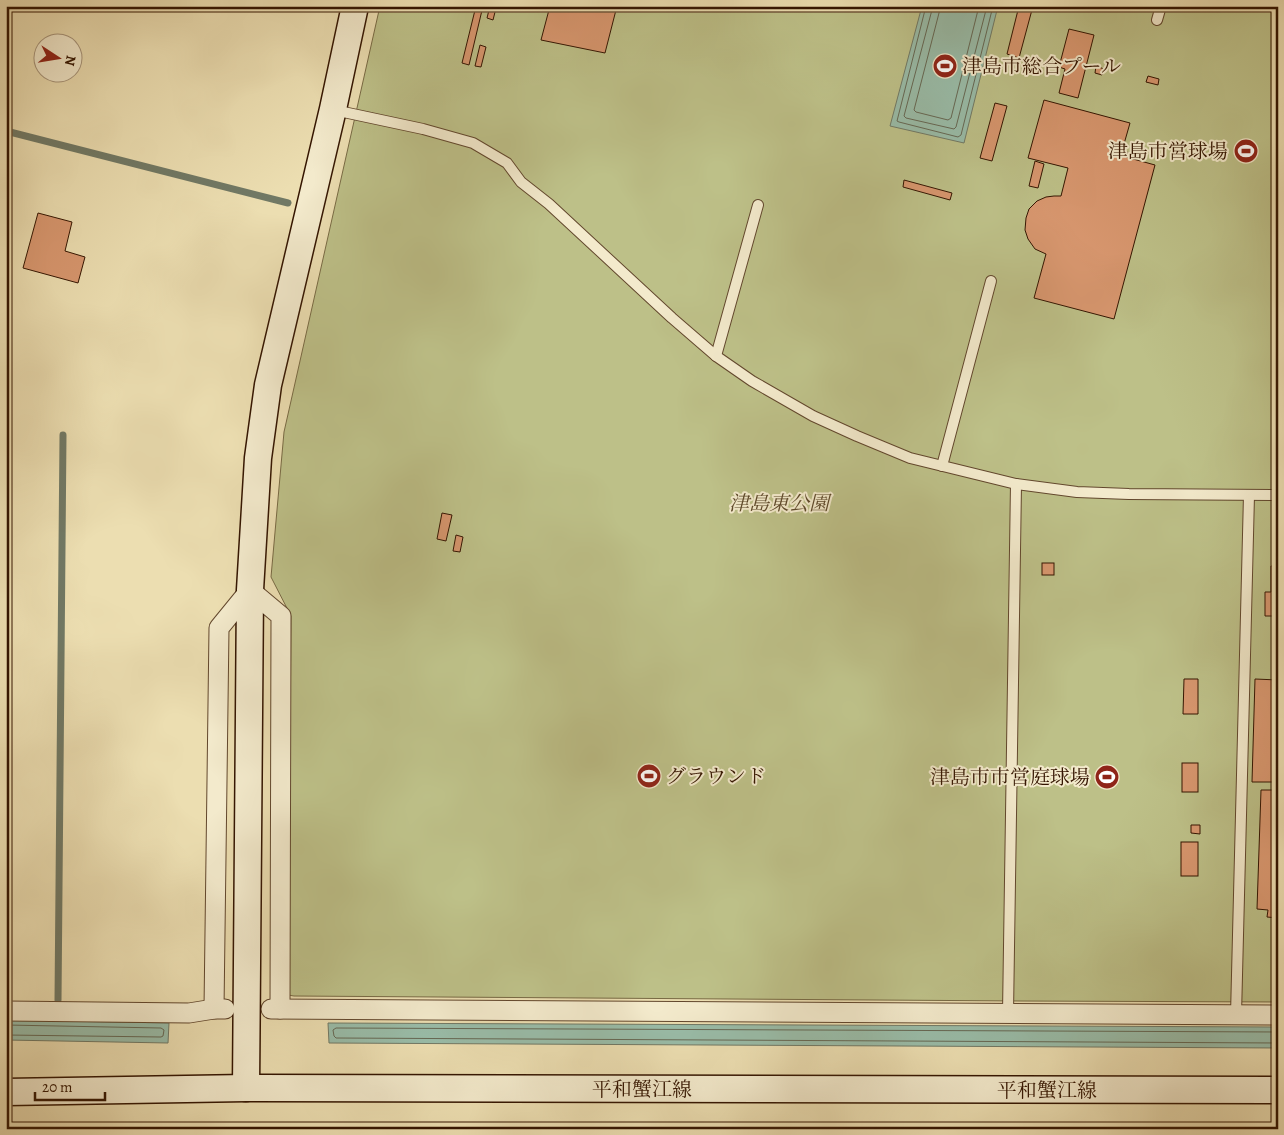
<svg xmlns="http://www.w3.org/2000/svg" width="1284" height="1135" viewBox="0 0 1284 1135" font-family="Alegreya,'Noto Serif JP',serif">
	<rect width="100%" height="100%" fill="#ecdeb1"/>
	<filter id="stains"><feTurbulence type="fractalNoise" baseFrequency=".004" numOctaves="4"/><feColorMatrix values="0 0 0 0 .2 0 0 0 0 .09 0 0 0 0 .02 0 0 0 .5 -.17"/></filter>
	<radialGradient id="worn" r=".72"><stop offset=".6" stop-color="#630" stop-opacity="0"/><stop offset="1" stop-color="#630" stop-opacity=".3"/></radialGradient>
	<!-- green -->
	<polygon fill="#bdc088" stroke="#786a44" points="380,6 1278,6 1278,1002 1020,1001 294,996 288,995 291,616 271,577 284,432"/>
	<!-- water -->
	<g fill="#99bca8" stroke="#717965">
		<polygon points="922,6 998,6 964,143 890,126"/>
		<polygon points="6,1020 169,1023 168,1043 6,1040"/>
		<polygon points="328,1023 1278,1027 1278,1048 329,1043"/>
	</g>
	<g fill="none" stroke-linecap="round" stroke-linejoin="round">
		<!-- shore -->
		<g stroke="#666854" stroke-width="1">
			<polyline points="926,6 897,121 899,122 958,137 961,135 993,6"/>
			<polyline points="933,6 904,116 906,118 954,129 956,127 987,6"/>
			<polyline points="940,6 939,13 914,110 916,112 948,120 951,118 979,6"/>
			<polyline points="6,1025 161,1028 164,1030 163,1036 161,1037 6,1035"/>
			<polyline points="1278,1032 336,1028 333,1030 334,1036 336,1038 1278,1043"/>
		</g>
		<!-- stream -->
		<g stroke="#717965" stroke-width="7">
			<polyline points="6,131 288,203"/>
			<polyline points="58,1000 63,435"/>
		</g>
	</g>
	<!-- building -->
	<g fill="#d8976f" stroke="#341501">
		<polygon points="476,6 483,6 469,65 462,63"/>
		<polygon points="490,6 496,8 493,20 487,18"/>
		<polygon points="550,6 617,6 605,53 541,40"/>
		<polygon points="1019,6 1033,6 1019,58 1007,54"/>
		<polygon points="1069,29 1094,35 1078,98 1059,93 1065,69 1059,67"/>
		<polygon points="480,45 486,47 481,67 475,66"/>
		<polygon points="1096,66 1104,69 1102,75 1095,73"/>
		<polygon points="1148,76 1159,79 1158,85 1146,82"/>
		<polygon points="1044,100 1130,123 1122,151 1128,152 1126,157 1155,165 1114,319 1034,298 1046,254 1035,249 1028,239 1025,230 1026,218 1029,209 1037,201 1046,197 1054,196 1061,196 1068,168 1028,158"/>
		<polygon points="995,103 1007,106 992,161 980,158"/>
		<polygon points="1035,161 1044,164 1038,188 1029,186"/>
		<polygon points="904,180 952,193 950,200 903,187"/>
		<polygon points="38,213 72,222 65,251 85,257 78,283 23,268"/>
		<polygon points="442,513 452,515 446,541 437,539"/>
		<polygon points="456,535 463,537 460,552 453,551"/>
		<rect x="1042" y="563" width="12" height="12"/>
		<polygon points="1271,566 1278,566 1278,616 1265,616 1265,592 1271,592"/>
		<polygon points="1184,679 1198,679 1198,714 1183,714"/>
		<polygon points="1255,679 1278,680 1278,782 1252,782"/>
		<rect x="1182" y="763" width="16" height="29"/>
		<polygon points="1261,790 1278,790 1278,918 1267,917 1268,910 1257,909"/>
		<polygon points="1191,825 1200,825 1200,834 1191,833"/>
		<rect x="1181" y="842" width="17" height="34"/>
	</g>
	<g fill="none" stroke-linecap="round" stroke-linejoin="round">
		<defs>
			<g id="lane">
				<polyline points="1157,20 1161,6"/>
				<polyline points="334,110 423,129 473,143 507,163 521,182 549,204 672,318 716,356 752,381 813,416 857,436 910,458 1016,484 1077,492 1129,494 1278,495"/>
				<polyline points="716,356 758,205"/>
				<polyline points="942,466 991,281"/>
				<polyline points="1008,1013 1016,484"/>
				<polyline points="1236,1015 1249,495"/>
			</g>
			<g id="street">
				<polyline points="214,1009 219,628 250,590 281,616 280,1009"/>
				<polyline points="271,1009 1278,1015"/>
				<polyline points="6,1011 189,1013 214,1009 225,1009"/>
			</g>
			<g id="secondary">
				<polyline points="246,1088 250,590 258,458 268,385 333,109 355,6"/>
				<polyline points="6,1092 246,1088 1278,1090"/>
			</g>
		</defs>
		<!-- lane casing -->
		<use href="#lane" stroke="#62472d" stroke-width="12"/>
		<!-- street casing -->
		<use href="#street" stroke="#62472d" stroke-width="21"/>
		<!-- secondary casing -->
		<use href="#secondary" stroke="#341501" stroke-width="29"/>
		<!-- lane -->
		<use href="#lane" stroke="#f3eacc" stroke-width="10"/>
		<!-- street -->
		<use href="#street" stroke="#f3eacc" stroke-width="19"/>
		<!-- secondary -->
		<use href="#secondary" stroke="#f3eacc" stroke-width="26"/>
	</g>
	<!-- icons -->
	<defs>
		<symbol id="stadium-disc" viewBox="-11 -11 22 22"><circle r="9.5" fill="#8f2418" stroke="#f3eacc"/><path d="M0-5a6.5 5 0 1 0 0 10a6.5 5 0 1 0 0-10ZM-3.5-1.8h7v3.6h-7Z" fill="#fff"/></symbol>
	</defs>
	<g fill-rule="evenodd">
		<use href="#stadium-disc" x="931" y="52" width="28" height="28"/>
		<use href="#stadium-disc" x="1232" y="137" width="28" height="28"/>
		<use href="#stadium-disc" x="635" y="762" width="28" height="28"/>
		<use href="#stadium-disc" x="1093" y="763" width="28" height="28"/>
	</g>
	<g text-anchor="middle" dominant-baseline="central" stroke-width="4" stroke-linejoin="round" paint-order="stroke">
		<!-- poi labels -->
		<g font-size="20" fill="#341501" stroke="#f3eacc" text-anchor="start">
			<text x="962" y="66">津島市総合プール</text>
			<text x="1228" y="151" text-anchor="end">津島市営球場</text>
			<text x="666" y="776">グラウンド</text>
			<text x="1090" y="777" text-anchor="end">津島市市営庭球場</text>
		</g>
		<!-- park labels -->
		<g font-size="20" font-style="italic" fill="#5d482a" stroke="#f3eacc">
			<text x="779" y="503">津島東公園</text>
		</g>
		<!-- street labels -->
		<g font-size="20" fill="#341501" stroke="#f3eacc">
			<text x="642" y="1089">平和蟹江線</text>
			<text x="1047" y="1090">平和蟹江線</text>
		</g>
	</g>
	<!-- margin -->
	<rect width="1284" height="1135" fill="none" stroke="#ecdeb1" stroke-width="25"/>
	<rect x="8" y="8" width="1269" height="1120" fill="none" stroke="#341501" stroke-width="2.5"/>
	<rect x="12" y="12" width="1259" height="1110" fill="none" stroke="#341501"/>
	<!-- north arrow -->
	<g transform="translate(58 58) rotate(102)"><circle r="24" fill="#f3eacc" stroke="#a7957b"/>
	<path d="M0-4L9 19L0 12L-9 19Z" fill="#8f2418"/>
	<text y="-8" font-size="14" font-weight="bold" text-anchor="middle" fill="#341501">N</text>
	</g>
	<!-- scale -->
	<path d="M35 1092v8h70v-8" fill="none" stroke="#341501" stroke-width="2.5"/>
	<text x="42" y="1092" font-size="15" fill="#341501" stroke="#f3eacc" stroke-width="4" paint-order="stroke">20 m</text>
	<rect width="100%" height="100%" filter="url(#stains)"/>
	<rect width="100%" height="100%" fill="url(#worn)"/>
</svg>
